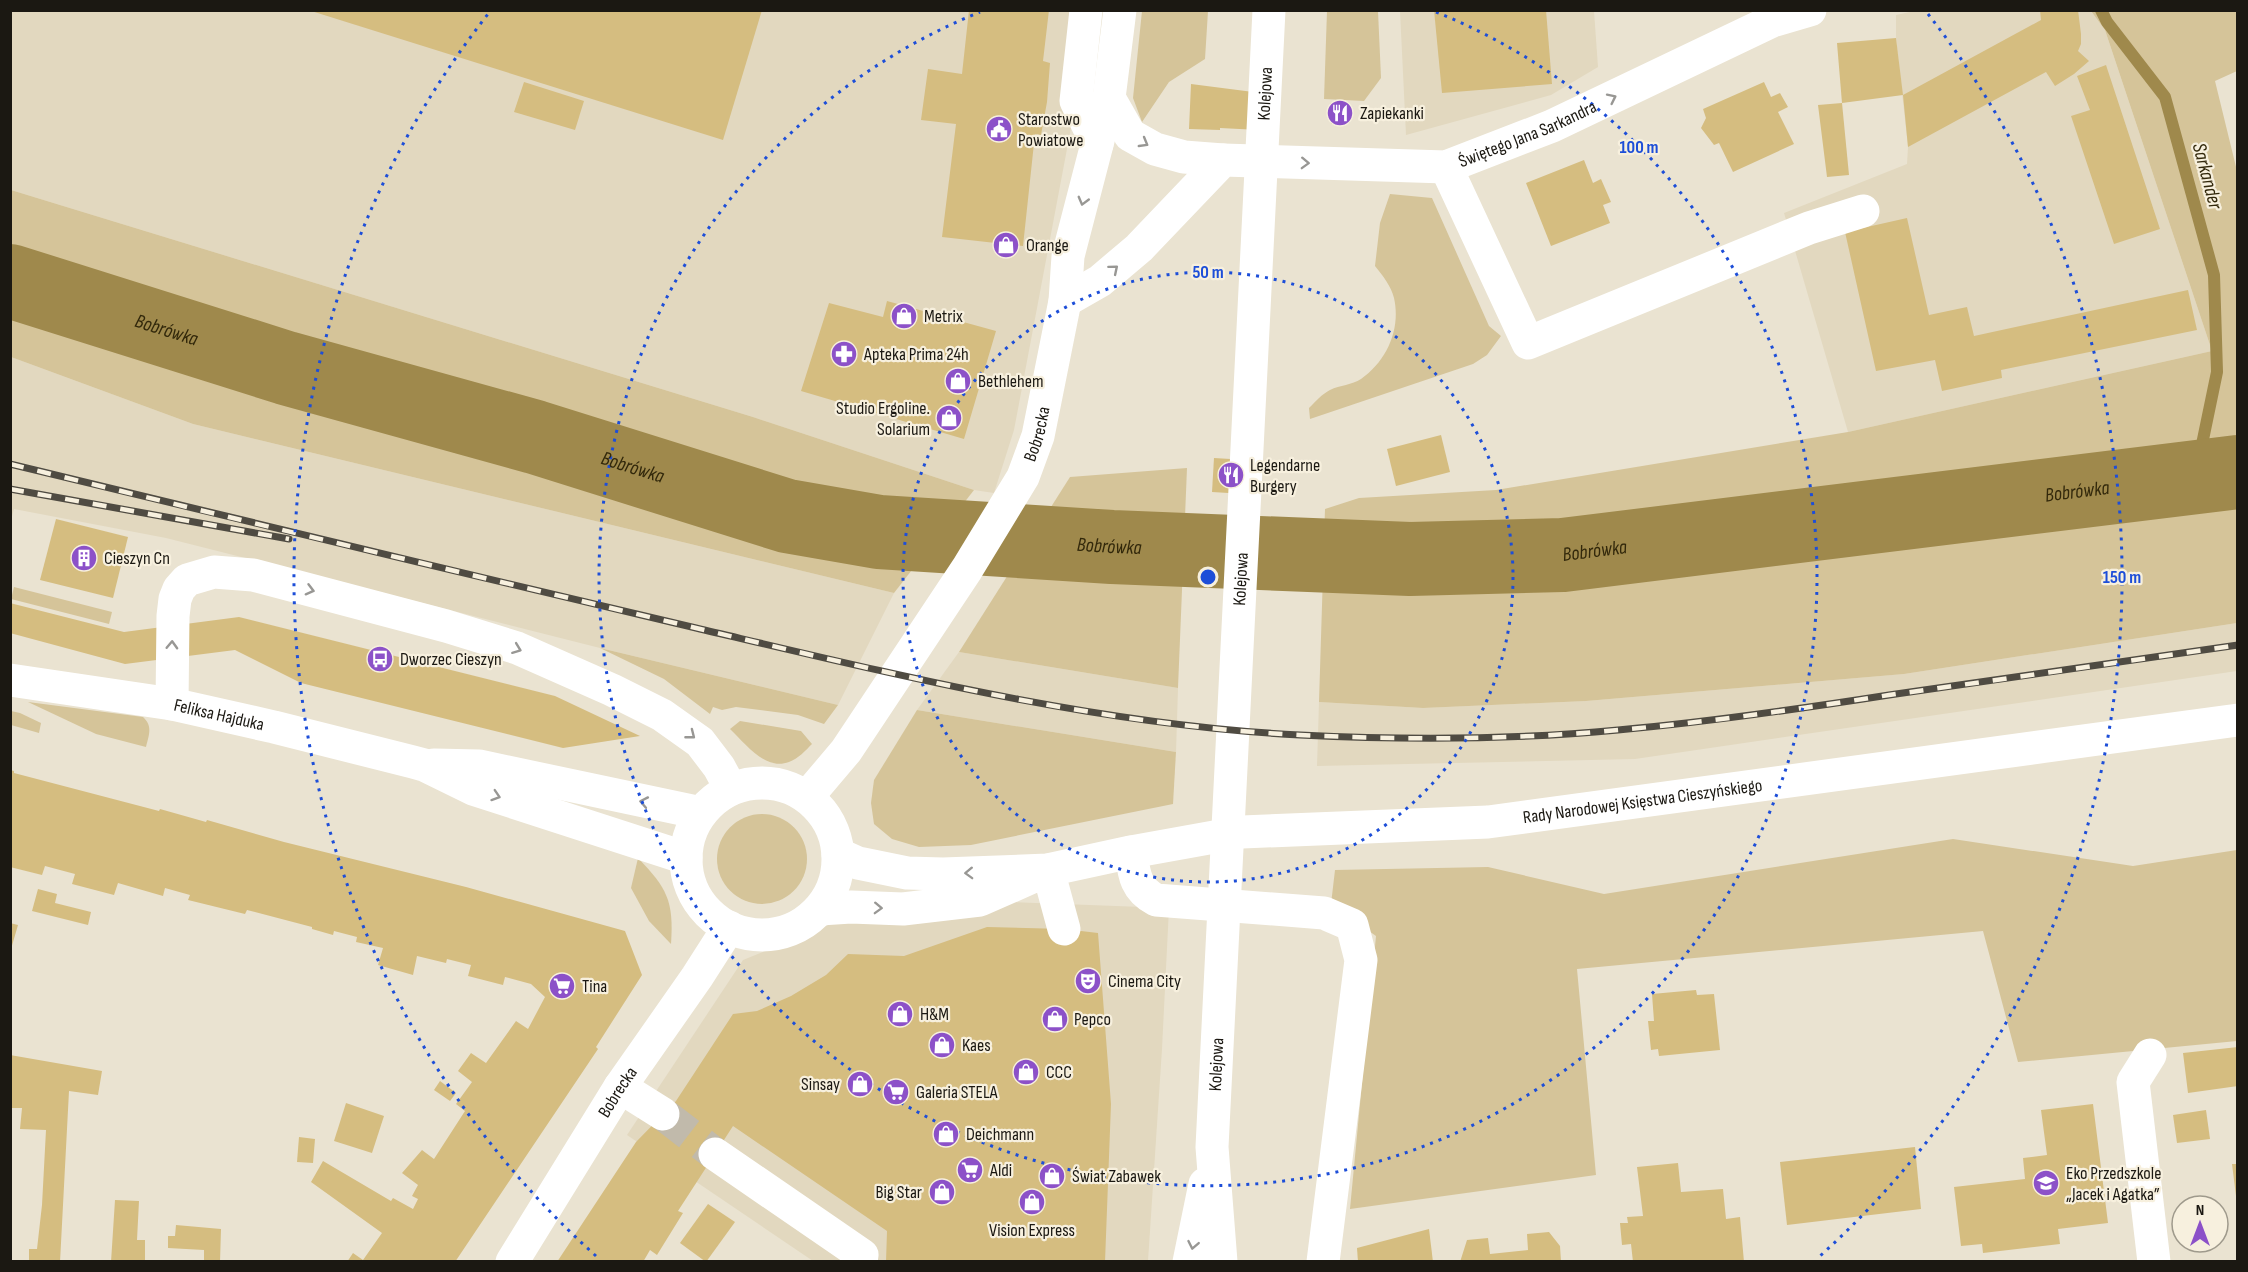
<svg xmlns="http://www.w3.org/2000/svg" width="2248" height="1272" viewBox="0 0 2248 1272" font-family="'Sofia Sans Condensed',sans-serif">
	<rect width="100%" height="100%" fill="#eae3d1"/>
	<!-- built -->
	<g fill="#e2d8bf">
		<polygon points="1919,10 2091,11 2105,30 2212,351 1848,432 1784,213 1907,164 1908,147 1896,38 1896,15"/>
		<polygon points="10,11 1096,11 1070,133 1014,430 994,493 974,490 753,417 11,190"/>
		<polygon points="1400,11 1594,11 1598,67 1551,95 1406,135"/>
		<polygon points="11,357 193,424 894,593 838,705 600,648 166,538 14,509 11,520"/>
		<polygon points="2237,623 2237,671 1635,759 1317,766 1319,702 1423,708 1586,701 1904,674"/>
		<polygon points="959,652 1178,688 1176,752 917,710"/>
		<polygon points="1010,902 1169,908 1162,1049 1148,1261 813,1261 627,1135 743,960 838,921"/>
	</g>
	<!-- green -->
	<g fill="#d5c499">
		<polygon points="1142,11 1208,11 1205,59 1169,82 1142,122 1133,98"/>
		<polygon points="1327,11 1378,11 1381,78 1364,101 1324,99"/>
		<polygon points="2091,11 2237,11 2237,71 2215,81 2237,171 2237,623 1904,674 1586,701 1423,708 1319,702 1325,509 1359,498 1496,490 1848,432 2212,351 2105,30"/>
		<polygon points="11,190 753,417 974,490 894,593 193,424 11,357"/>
		<path d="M1390 194 1432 198 1489 326 1501 336 1487 355 1473 364 1310 419 1309 408C1315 402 1322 394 1330 390 1340 385 1352 385 1361 379 1387 361 1401 329 1394 298 1391 286 1383 276 1375 266L1380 223Z"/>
		<polygon points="1187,468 1178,688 959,652 1070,477"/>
		<polygon points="14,587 112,612 109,624 11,599"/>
		<polygon points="600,648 838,705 824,724 798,715 736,707 722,710 713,707 710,714 664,679"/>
		<path d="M28 702 143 717C153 726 149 735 146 747L96 734Z"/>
		<polygon points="917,710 1176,752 1173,804 971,845 919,847 892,839 874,824 871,803 874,780"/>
		<polygon points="11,711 20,713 41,723 39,733 11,725"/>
		<path d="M740 721 801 731 812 744C806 750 798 759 789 762 765 771 746 744 730 729Z"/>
		<circle cx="762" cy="859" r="45"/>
		<polygon points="1953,839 2133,866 2237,850 2237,1041 2018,1062 1983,931 1577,969 1596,1175 1350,1209 1376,936 1331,904 1335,870 1488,867 1604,894"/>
		<path d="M638 858C667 888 674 901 671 944L649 921 631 888Z"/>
	</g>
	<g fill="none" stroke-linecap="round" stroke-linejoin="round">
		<!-- stream -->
		<polyline stroke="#9f894c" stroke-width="12" points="2101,10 2107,22 2165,97 2214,275 2217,372 2195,478"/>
		<!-- river -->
		<path stroke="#9f894c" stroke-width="74" id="s1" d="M10 281 286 368 535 437 787 516 879 532 1112 547 1410 559 1563 555 2238 472"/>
	</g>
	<!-- building -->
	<g fill="#d5bd80">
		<polygon points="308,10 762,10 723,140"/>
		<polygon points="969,10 1049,10 1043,61 1050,63 1047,102 1041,135 1035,134 1023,246 942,237 956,124 921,120 928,69 962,74"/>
		<polygon points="1434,10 1546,10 1552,84 1442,93"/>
		<polygon points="2040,10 2078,10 2081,34 2081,44 2078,51 2089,61 2074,74 2055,86 2046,72 1908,147 1903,95 2041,20"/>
		<polygon points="1896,38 1903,95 1842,103 1837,43"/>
		<polygon points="2106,65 2160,229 2114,244 2071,116 2090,110 2077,76"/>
		<polygon points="524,82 584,101 575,130 514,112"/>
		<polygon points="1764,82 1771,97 1780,93 1788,107 1778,112 1794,144 1733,172 1719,143 1714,145 1701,128 1706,118 1703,109"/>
		<polygon points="1191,84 1261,93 1259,130 1220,128 1220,130 1189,129"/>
		<polygon points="1348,102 1350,123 1331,124 1330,103"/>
		<polygon points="1842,103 1849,175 1827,177 1818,105"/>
		<polygon points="1584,160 1593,183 1601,179 1611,202 1603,205 1610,223 1551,246 1526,183"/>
		<polygon points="1907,218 1929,315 1967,307 1974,336 2188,290 2197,330 2001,370 2002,378 1942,391 1935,360 1876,371 1845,232"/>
		<polygon points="887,301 996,331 964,439 801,391 829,303 883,317"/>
		<polygon points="1441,435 1450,472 1396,486 1387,449"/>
		<polygon points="1214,458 1247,460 1245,494 1212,492"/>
		<polygon points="56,519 128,537 113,598 40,580"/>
		<polygon points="10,603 124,632 239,617 555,696 640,736 563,748 301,683 235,650 125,664 10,633"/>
		<polygon points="10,770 14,771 14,773 159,811 160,809 206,822 207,820 284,842 466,887 625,931 642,975 596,1047 598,1049 455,1262 347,1262 353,1253 363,1260 382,1233 311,1182 323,1161 391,1201 393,1198 413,1209 418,1199 412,1196 418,1185 402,1173 422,1150 434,1159 465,1111 456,1104 472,1082 458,1071 471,1053 486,1063 516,1021 528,1029 545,997 531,984 505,977 503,985 468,976 471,965 447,959 446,963 417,956 413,975 378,965 383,948 356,942 357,937 334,931 333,935 312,929 312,927 247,910 245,914 188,900 190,895 165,888 163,896 118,883 114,895 72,884 75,874 45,866 42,875 10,867"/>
		<polygon points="38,889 57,894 55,903 91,912 88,925 32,911"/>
		<polygon points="10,923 18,925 11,949 10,949"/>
		<polygon points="987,927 1064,929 1098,933 1111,1104 1105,1262 886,1262 887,1231 733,1126 678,1211 683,1213 657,1255 650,1250 643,1262 557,1262 636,1142 676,1101 733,1014 757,1011 791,996 826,975 848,954 904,956"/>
		<polygon points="1696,990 1697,995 1714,994 1720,1050 1659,1056 1658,1049 1651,1050 1648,1021 1654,1021 1652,994"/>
		<polygon points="2238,1047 2238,1086 2188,1093 2183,1053"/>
		<polygon points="10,1055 102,1071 98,1095 69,1091 60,1262 29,1262 29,1249 37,1249 42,1205 46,1130 20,1129 22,1108 10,1108"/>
		<polygon points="440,1081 456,1093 450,1101 434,1090"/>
		<polygon points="346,1103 384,1116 372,1153 334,1141"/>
		<polygon points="2093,1104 2108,1223 2058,1229 2060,1244 1983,1253 1982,1244 1961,1246 1954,1187 2025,1179 2023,1158 2047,1155 2041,1110"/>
		<polygon points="2206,1110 2210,1139 2177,1143 2173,1115"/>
		<polygon points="299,1137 315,1139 313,1163 297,1162"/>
		<polygon points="1915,1147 1921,1209 1787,1225 1780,1162"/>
		<polygon points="1678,1163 1681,1192 1723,1189 1726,1219 1740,1217 1744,1262 1633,1262 1631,1244 1622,1245 1620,1223 1628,1223 1627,1217 1643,1216 1637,1167"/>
		<polygon points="2232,1164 2238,1164 2238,1196 2236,1196"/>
		<polygon points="115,1200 139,1201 137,1240 145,1240 145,1262 111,1262"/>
		<polygon points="708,1204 735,1222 706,1262 680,1243"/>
		<polygon points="176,1225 221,1229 220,1262 204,1262 204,1250 168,1248 168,1236 175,1236"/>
		<polygon points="1429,1229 1433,1262 1358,1262 1357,1248"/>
		<polygon points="1549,1232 1560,1246 1561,1262 1460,1262 1467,1240 1488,1238 1490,1254 1528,1250 1527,1234"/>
	</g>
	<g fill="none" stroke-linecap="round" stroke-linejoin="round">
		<!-- minor-tunnel -->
		<polyline stroke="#c1baab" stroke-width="33" stroke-dasharray="33 16" stroke-linecap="butt" points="663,1114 715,1154"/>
		<!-- minor -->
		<g stroke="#fff" stroke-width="33">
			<polyline points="1086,10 1076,101 1097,144"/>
			<polyline points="1109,98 1130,135 1155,149 1184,157 1223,160"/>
			<polyline points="1446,167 1528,343 1809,228 1863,211"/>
			<path id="s2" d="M1065 301 1100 281 1139 248 1223 160 1446 167 1552 126 1772 21 1810 10"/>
			<path id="s3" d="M10 680 172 704 274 727 413 762 424 765 473 789 686 858"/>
			<polyline points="172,704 173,616 175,599 179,589 187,580 214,572 253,575 446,626 517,648 612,690 662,715 700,742 719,767 731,789"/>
			<polyline points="434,765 479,766 701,813"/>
			<circle cx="762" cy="859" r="76"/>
			<path id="s4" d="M807 797 846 751 967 569 1023 477 1038 436 1065 301 1068 256 1109 98 1120 10"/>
			<path d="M1131 852C1134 874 1135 889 1156 900L1324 913 1352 925 1361 960 1323 1262"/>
			<path id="s5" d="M838 854 858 863 907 873 943 874 1048 870 1131 852 1242 832 1488 822 2238 720"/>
			<polyline points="1048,870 1064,929"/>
			<polyline points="820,909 851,907 903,909 980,900 1030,878"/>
			<polyline points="2150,1055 2133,1082 2154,1262"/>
			<polyline points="620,1087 663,1114"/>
			<polyline points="715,1154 862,1255 861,1262"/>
			<path id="s6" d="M512 1262 620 1087 697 977 729 927"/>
			<polyline points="1189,1262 1205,1184"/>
			<path id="s7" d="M1221 1262 1212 1147 1269 10"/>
		</g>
		<defs>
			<g id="rail">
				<path d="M10 464C239 520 467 574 696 628 893 674 1097 725 1300 735 1406 740 1512 740 1618 730 1709 722 1799 709 1889 695 2005 679 2121 662 2238 645"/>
				<polyline points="10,489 289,539"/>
			</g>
		</defs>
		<!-- rail casing -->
		<use href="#rail" stroke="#4f4b42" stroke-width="7"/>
		<!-- rail -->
		<use href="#rail" stroke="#f7f0de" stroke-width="4.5" stroke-dasharray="14" stroke-linecap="butt"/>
	</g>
	<!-- one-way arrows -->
	<defs><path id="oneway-chevron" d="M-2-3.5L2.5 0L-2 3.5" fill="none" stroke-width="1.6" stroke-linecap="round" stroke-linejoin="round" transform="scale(1.5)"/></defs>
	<g stroke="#989794">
		<use href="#oneway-chevron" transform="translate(1612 98) rotate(-26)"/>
		<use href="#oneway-chevron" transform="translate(1144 143) rotate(30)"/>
		<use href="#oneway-chevron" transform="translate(1305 163) rotate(2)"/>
		<use href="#oneway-chevron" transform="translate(1083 201) rotate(105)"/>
		<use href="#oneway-chevron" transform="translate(1114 269) rotate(-40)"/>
		<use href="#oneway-chevron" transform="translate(310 590) rotate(15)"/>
		<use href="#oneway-chevron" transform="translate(172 645) rotate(-88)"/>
		<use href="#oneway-chevron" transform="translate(517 649) rotate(21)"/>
		<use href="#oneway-chevron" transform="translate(691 735) rotate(38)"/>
		<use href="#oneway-chevron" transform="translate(496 796) rotate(18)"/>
		<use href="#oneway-chevron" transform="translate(644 802) rotate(-169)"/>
		<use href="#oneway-chevron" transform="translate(969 873) rotate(178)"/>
		<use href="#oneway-chevron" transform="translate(878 908) rotate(2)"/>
		<use href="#oneway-chevron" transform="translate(1193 1245) rotate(101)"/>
	</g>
	<!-- distance rings -->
	<g fill="none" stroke="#1d4ed8" stroke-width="3" stroke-dasharray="3 6">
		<circle cx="1208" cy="577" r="305"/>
		<path d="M1436 12A609 609 0 1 1 980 12"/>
		<path d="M596 1256A914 914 0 0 1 488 14M1928 14A914 914 0 0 1 1820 1256"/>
	</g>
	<!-- icons -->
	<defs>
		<symbol id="restaurant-disc" viewBox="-11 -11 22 22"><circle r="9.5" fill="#8c51c8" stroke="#f7f0de"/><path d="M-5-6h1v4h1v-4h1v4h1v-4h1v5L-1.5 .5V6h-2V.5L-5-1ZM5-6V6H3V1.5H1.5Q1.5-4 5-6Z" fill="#fff"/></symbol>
		<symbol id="civic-disc" viewBox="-11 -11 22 22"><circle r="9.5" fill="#8c51c8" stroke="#f7f0de"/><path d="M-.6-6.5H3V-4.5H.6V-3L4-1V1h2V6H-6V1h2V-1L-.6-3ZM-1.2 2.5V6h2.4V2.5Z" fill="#fff"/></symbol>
		<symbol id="shop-disc" viewBox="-11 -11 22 22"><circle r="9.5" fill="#8c51c8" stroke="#f7f0de"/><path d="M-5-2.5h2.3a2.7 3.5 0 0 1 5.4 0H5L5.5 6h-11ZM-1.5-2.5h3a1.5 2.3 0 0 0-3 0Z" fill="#fff"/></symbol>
		<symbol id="pharmacy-disc" viewBox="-11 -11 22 22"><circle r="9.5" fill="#8c51c8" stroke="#f7f0de"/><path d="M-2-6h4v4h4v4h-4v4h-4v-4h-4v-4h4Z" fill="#fff"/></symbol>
		<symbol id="building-disc" viewBox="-11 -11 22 22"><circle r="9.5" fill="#8c51c8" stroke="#f7f0de"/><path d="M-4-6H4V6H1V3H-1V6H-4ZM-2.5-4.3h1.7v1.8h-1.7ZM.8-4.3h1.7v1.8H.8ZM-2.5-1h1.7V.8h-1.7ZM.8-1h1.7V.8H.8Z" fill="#fff"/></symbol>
		<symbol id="bus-disc" viewBox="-11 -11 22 22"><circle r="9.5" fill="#8c51c8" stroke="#f7f0de"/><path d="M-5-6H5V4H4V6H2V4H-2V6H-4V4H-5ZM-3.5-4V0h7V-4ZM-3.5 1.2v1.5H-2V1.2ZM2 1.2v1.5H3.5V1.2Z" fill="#fff"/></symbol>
		<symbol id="theatre-disc" viewBox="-11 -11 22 22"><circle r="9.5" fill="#8c51c8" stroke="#f7f0de"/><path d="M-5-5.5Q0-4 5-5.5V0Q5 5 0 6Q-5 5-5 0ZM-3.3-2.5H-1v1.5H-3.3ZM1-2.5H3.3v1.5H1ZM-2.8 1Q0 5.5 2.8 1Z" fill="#fff"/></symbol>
		<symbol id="supermarket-disc" viewBox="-11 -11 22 22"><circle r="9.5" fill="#8c51c8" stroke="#f7f0de"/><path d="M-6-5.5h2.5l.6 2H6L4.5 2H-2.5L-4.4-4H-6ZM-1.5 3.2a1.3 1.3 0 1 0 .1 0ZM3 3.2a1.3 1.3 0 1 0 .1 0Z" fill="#fff"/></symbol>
		<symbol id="school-disc" viewBox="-11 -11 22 22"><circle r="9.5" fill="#8c51c8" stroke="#f7f0de"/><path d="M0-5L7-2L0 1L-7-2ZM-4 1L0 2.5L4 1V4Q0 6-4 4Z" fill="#fff"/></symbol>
	</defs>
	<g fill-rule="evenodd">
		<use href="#restaurant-disc" x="1325" y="98" width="30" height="30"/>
		<use href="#civic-disc" x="984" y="114" width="30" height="30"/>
		<use href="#shop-disc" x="991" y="230" width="30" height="30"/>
		<use href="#shop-disc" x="889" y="301" width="30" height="30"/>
		<use href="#pharmacy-disc" x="829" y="339" width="30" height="30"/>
		<use href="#shop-disc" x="943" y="366" width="30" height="30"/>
		<use href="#shop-disc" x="934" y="403" width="30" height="30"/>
		<use href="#restaurant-disc" x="1216" y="460" width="30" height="30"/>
		<use href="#building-disc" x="69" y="543" width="30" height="30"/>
		<use href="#bus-disc" x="365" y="644" width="30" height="30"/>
		<use href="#theatre-disc" x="1073" y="966" width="30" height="30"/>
		<use href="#supermarket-disc" x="547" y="971" width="30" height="30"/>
		<use href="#shop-disc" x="885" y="999" width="30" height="30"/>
		<use href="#shop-disc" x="1040" y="1004" width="30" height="30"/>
		<use href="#shop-disc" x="927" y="1030" width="30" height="30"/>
		<use href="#shop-disc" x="1011" y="1057" width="30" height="30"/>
		<use href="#shop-disc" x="845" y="1069" width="30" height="30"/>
		<use href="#supermarket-disc" x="881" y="1077" width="30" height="30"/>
		<use href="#shop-disc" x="931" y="1119" width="30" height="30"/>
		<use href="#supermarket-disc" x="955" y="1155" width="30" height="30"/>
		<use href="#shop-disc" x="1037" y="1161" width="30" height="30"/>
		<use href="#school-disc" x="2031" y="1168" width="30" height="30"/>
		<use href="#shop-disc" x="927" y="1177" width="30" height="30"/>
		<use href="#shop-disc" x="1017" y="1187" width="30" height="30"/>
	</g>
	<g text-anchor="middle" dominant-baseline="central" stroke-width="4.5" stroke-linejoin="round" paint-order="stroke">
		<!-- street labels -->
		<g font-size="18" fill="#1b1812" stroke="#f7f0de">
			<text stroke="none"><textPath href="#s7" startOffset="1170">Kolejowa</textPath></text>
			<text stroke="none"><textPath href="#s2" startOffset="524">Świętego Jana Sarkandra</textPath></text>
			<text stroke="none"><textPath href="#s4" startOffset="432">Bobrecka</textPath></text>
			<text stroke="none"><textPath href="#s7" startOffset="684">Kolejowa</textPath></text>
			<text stroke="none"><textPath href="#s3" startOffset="212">Feliksa Hajduka</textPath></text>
			<text stroke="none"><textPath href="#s5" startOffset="813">Rady Narodowej Księstwa Cieszyńskiego</textPath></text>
			<text stroke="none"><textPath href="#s7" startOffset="198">Kolejowa</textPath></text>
			<text stroke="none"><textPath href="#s6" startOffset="200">Bobrecka</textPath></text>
		</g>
		<!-- poi labels -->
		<g font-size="18" fill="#1b1812" stroke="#f7f0de" text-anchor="start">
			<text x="1360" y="113">Zapiekanki</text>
			<text x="1018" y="119">Starostwo<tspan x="1018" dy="21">Powiatowe</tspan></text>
			<text x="1026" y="245">Orange</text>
			<text x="924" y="316">Metrix</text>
			<text x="864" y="354">Apteka Prima 24h</text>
			<text x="978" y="381">Bethlehem</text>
			<text x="930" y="408" text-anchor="end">Studio Ergoline.<tspan x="930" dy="21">Solarium</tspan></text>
			<text x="1250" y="465">Legendarne<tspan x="1250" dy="21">Burgery</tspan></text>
			<text x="104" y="558">Cieszyn Cn</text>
			<text x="400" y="659">Dworzec Cieszyn</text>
			<text x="1108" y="981">Cinema City</text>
			<text x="582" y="986">Tina</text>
			<text x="920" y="1014">H&amp;M</text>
			<text x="1074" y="1019">Pepco</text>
			<text x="962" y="1045">Kaes</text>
			<text x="1046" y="1072">CCC</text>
			<text x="840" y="1084" text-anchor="end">Sinsay</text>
			<text x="916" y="1092">Galeria STELA</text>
			<text x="966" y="1134">Deichmann</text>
			<text x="990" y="1170">Aldi</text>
			<text x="2066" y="1173">Eko Przedszkole<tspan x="2066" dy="21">„Jacek i Agatka”</tspan></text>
			<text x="1072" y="1176">Świat Zabawek</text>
			<text x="922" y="1192" text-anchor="end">Big Star</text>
			<text x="1032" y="1230" text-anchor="middle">Vision Express</text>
		</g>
		<!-- water labels -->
		<g font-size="20" font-style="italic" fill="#32280b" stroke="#f7f0de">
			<text transform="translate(2207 176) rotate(75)">Sarkander</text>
			<text stroke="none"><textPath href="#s1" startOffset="164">Bobrówka</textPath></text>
			<text stroke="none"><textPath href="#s1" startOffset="650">Bobrówka</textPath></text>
			<text stroke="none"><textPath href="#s1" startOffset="2108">Bobrówka</textPath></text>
			<text stroke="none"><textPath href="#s1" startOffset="1136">Bobrówka</textPath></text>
			<text stroke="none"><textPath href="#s1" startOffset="1622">Bobrówka</textPath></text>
		</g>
	</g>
	<circle cx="1208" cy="577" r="9" fill="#1d4ed8" stroke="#f7f0de" stroke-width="3"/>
	<g font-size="18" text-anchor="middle" font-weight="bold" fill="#1d4ed8" stroke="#f7f0de" stroke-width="4.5" stroke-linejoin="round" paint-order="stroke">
		<text x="1639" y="153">100 m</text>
		<text x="1208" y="278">50 m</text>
		<text x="2122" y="583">150 m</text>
	</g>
	<!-- border -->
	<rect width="2248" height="1272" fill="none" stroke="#1b1812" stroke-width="24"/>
	<!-- north arrow -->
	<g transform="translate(2200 1224)"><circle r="28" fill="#f7f0de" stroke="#9f9a8c" stroke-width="1.5"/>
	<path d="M0-4.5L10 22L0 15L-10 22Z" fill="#8c51c8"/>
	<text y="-9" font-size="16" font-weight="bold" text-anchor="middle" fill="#1b1812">N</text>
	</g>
</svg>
